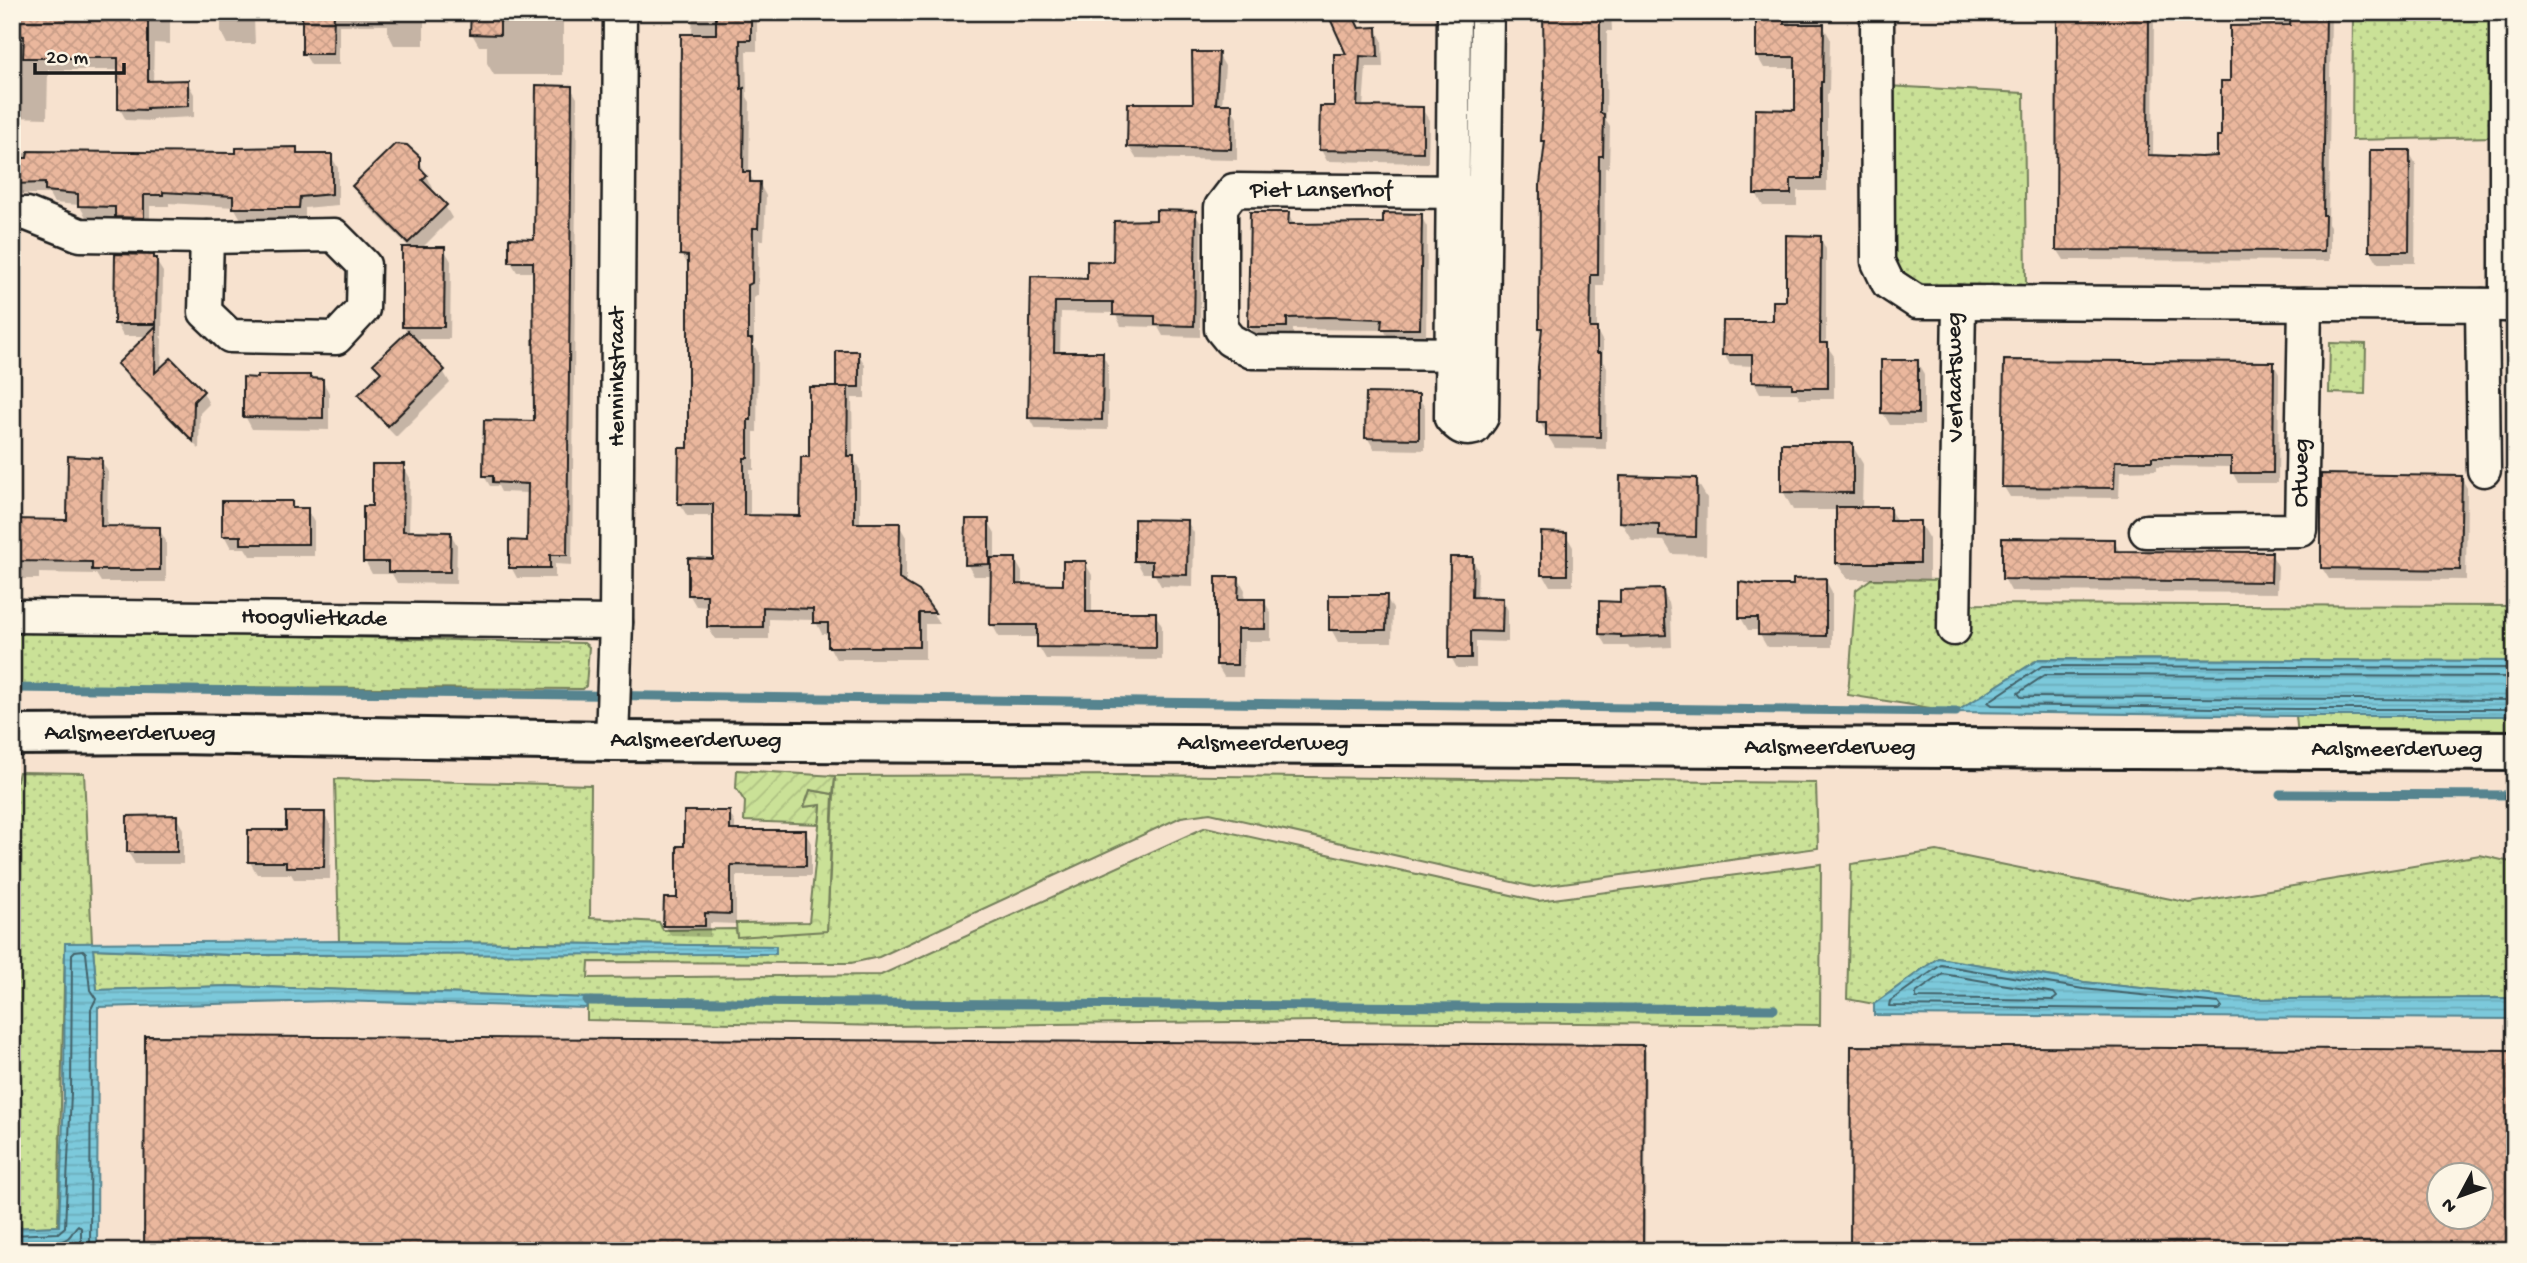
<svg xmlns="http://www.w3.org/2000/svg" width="2527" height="1263" viewBox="0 0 2527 1263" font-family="'Gochi Hand',sans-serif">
	<defs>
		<pattern id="grass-dots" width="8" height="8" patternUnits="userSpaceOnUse" patternTransform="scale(1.75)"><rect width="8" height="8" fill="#cae197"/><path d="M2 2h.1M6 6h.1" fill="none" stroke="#adc082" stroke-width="1.8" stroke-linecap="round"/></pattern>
		<pattern id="forest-crowns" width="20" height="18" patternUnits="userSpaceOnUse" patternTransform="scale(1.75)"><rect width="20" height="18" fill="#cae197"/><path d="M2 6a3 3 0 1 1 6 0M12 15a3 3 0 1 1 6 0" fill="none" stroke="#adc082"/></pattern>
		<pattern id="garden-furrows" width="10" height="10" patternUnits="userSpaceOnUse" patternTransform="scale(1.75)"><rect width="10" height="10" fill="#cae197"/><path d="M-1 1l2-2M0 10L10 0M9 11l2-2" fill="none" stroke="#adc082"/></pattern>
		<pattern id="water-rules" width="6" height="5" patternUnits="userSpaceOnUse" patternTransform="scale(1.75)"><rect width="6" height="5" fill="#7cc9db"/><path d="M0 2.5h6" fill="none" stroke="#6bacbb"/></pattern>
		<pattern id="building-cross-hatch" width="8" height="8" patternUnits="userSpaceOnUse" patternTransform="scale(1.75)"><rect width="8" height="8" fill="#eab79d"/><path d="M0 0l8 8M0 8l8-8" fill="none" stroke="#c89d87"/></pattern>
	</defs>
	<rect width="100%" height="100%" fill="#f7e2cf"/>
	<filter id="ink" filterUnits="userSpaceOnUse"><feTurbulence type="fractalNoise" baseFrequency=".0143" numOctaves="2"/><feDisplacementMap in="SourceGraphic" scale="14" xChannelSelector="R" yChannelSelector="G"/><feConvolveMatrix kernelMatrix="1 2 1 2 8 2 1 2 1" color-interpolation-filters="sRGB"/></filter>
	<g filter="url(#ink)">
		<!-- grass -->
		<g fill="url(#grass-dots)" stroke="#737e5a" stroke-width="2">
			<polygon points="2353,12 2496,12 2495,137 2352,140"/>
			<polygon points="1886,86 2024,93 2026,286 1898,284 1890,276"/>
			<polygon points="2330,343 2366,344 2365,394 2329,393"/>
			<polygon points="1871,579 1946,580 1947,604 2515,606 2515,661 2039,659 1956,712 1848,695 1856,590"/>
			<polygon points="12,629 584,643 589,647 586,686 583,689 12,686"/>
			<polygon points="19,772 84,773 92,943 65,944 58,1226 12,1228 12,782 17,781"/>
			<polygon points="1136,775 1816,783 1818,848 1534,887 1210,813 1181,817 879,957 851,963 589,962 588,978 881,975 1206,827 1538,901 1821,864 1820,1025 1318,1021 886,1026 587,1020 587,998 229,986 97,990 93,949 231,955 776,953 776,946 339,941 335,779 591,785 590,918 659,922 663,930 736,929 737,936 827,930 835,776"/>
			<polygon points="1937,851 2190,903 2480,855 2515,863 2515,998 2246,999 2084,982 1938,958 1874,1004 1847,999 1851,864"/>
		</g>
		<!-- forest -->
		<g fill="url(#forest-crowns)" stroke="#737e5a" stroke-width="2">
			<polygon points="2296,716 2515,716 2515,736 2298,735"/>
			<polygon points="810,790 833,794 827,931 737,937 736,923 809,922 821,806 803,807"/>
		</g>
		<!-- garden -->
		<polygon fill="url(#garden-furrows)" stroke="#737e5a" stroke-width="2" points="737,770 835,776 833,794 810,790 804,807 821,805 819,824 744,821 745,802 736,788"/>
		<!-- water -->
		<g fill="url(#water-rules)" stroke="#56848f" stroke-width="2">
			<polygon points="2039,659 2515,661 2515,716 2296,716 1956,712"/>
			<polygon points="339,941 776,946 776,954 231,955 93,949 97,990 229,986 588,998 586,1008 333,1001 98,1007 97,1251 12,1251 12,1228 59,1226 64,1093 65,943"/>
			<polygon points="1938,958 2084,982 2246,999 2515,998 2515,1019 1874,1015 1874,1004"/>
		</g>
		<!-- shadow -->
		<g fill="#0003" fill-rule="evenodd">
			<polygon points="12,12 424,12 424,45 394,45 388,33 388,25 339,25 339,65 311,65 304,53 304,19 254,18 255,44 227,44 221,32 221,18 170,18 170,44 154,43 153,83 187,82 194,94 194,117 153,119 153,121 126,120 120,109 120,70 48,70 47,118 12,117"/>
			<polygon points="473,12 563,12 563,75 494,75 487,63 487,46 479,46 472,34"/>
			<polygon points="693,12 753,12 757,20 757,51 746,51 747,97 750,102 749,174 755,183 759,183 766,196 764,240 759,240 758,295 754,298 754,345 758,353 757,432 754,432 754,470 750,470 750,517 801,518 810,458 839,389 858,353 865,365 865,398 852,398 853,457 860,470 860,525 899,525 906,537 906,585 917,592 940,624 925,624 925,659 836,659 829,646 829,634 822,634 815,620 769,619 769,639 715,639 708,627 709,607 696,606 689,594 714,560 715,516 687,516 680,504 690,449 689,267 682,255"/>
			<polygon points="822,12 882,12 882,17 825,16"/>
			<polygon points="1545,12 1611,12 1612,31 1607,31 1606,121 1610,127 1609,168 1605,168 1604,286 1597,286 1597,331 1603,342 1603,360 1607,367 1606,449 1555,448 1539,421 1544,334 1540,328 1546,147 1543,141"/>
			<polygon points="1758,12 1790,12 1790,26 1823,26 1830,38 1829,94 1827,94 1827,191 1797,191 1797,206 1763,206 1756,193 1797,111 1797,68 1764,68 1757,56"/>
			<polygon points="2059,12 2154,12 2153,157 2218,157 2232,83 2260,27 2260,12 2331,12 2328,224 2330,227 2330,261 2064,260 2057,249"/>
			<polygon points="1359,29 1376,29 1382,40 1383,67 1366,67 1363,108 1422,109 1429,120 1428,163 1327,161 1321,150"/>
			<polygon points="1218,54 1225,66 1222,106 1230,106 1237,117 1237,160 1136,158 1129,147 1195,105"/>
			<polygon points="571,88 577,98 572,565 555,564 555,578 517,578 511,567 529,542 529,493 501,492 498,486 490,486 484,476 536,423 535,272 517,272 511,262 536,240"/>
			<polygon points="296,149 300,156 331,156 338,168 338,205 305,208 305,219 241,219 234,207 169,203 169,206 150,206 150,229 124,228 117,218 86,217 79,205 54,203 49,194 12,194 12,153 238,155"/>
			<polygon points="2409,152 2416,164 2415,263 2378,263 2371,251"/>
			<polygon points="418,158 433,188 430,191 445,206 452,218 421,249 444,249 451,261 450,339 413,339 443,371 450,383 396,437 367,407 360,395 381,375 376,364 408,334 404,327 411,249 361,199 354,187"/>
			<polygon points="1194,212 1201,224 1200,337 1163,336 1158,327 1121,326 1115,313 1061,312 1060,354 1102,354 1108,365 1108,430 1036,429 1030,418 1032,278 1089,281 1115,263 1158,222"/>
			<polygon points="1288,214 1294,225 1385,225 1421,216 1427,227 1426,340 1390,340 1384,330 1293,329 1293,338 1256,338 1250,326"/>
			<polygon points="1820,237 1826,249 1826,345 1834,356 1834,399 1800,399 1797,393 1760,393 1754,382 1754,366 1730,365 1724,354 1775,323 1788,303"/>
			<polygon points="153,256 163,272 162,336 160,336 162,339 161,370 203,392 209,404 200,413 199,449 126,376 120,365 149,336 123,336 116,323"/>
			<polygon points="1917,362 1924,374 1924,425 1890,425 1883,413"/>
			<polygon points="2273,363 2279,374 2278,483 2238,483 2232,472 2232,467 2157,466 2157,470 2120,471 2119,498 2010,497 2004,487"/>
			<polygon points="2509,365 2515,365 2515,500 2511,500 2506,490 2506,445 2509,445"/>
			<polygon points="310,380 322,380 329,393 329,430 252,429 245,416"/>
			<polygon points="1418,396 1425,408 1425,450 1374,449 1367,437"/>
			<polygon points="1852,445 1863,464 1862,508 1889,508 1897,522 1919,522 1929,539 1929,579 1847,579 1837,563 1838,510 1793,510 1783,491"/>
			<polygon points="101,460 108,472 107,528 159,529 166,541 166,582 101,582 96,574 39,573 39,579 12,579 12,521 68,522"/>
			<polygon points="403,465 410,478 409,533 450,533 457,545 456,584 397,583 392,574 372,574 365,561 374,508"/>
			<polygon points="2461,477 2467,488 2466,580 2329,579 2322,568"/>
			<polygon points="1696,480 1707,498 1706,555 1672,554 1664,541 1632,540 1621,522"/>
			<polygon points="291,503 295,510 307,510 314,522 314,556 250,556 245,548 231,548 224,535"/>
			<polygon points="988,521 995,533 995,560 1015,560 1022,572 1022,586 1065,587 1085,563 1092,575 1092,613 1155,614 1162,626 1162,660 1046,659 1039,647 1039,637 999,637 992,624 993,576 974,576 967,564"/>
			<polygon points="1187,521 1194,533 1193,587 1161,586 1154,573 1143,573 1136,560"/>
			<polygon points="1566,535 1573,547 1573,586 1550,586 1543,574"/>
			<polygon points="2114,541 2120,553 2271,554 2278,566 2277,593 2011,591 2004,578"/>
			<polygon points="2507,543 2515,543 2515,595 2507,583"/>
			<polygon points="1472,559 1478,570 1477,599 1502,599 1508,610 1508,642 1476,641 1476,668 1457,668 1451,657"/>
			<polygon points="1238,578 1245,590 1244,601 1264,601 1271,613 1271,641 1244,641 1243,677 1224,677 1217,665"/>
			<polygon points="1825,579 1832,592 1832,647 1767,647 1760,635 1760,630 1748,630 1741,618 1794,587"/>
			<polygon points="1662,591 1669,603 1671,615 1672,647 1630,649 1628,646 1607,646 1600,634 1622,603"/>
			<polygon points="1386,597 1393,609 1392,642 1338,642 1331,629"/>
			<polygon points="729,812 735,823 735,832 805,832 811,843 811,876 736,876 736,924 710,923 710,937 671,936 665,925 679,900 686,848"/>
			<polygon points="324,814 331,826 330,879 294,879 291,874 257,874 250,862 288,832"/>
			<polygon points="176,817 183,829 183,864 135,864 128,852"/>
			<polygon points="1643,1046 1646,1052 1645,1251 146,1251"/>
			<path d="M2515 1051V1251H1852ZM2440 1176H2482V1218H2440Z"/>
		</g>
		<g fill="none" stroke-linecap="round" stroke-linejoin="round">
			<!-- shore -->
			<g stroke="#426168" stroke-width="2">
				<polyline points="2515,668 2042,666 1988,702 1992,705 2296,709 2515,709"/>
				<polyline points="2515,677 2045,675 2018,693 2021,697 2515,700"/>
				<polygon points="1941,965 2083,989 2219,1003 2222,1007 2218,1010 1889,1006 1890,1001"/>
				<polygon points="1943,974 2054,993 2057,997 2053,1000 1916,998 1916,993"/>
				<polyline points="12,1235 58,1233 65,1227 71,1093 72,954 75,951 83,950 86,953 90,990 96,999 91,1009 90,1251"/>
				<path d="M12 1243C25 1243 59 1246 68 1238 73 1234 74 1228 78 1225L81 1228V1251"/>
			</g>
			<!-- stream -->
			<g stroke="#56848f" stroke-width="9">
				<polyline points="12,688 1956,712"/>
				<polyline points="2280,794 2515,795"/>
				<polyline points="587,1001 1774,1009"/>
			</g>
		</g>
		<!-- building -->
		<g fill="url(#building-cross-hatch)" stroke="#1c1c1c" stroke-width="2" fill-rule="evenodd">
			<polygon points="13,12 148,12 148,81 188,80 188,106 147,108 147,110 118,109 118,58 23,58 24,36 14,35"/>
			<polygon points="302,12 334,12 333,54 302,54"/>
			<polygon points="471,12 500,12 500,35 470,34"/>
			<polygon points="716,12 751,12 751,40 740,40 741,89 744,88 743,172 750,172 750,182 760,182 758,228 753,228 752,283 748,285 748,339 752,339 751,420 748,420 748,458 744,458 744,515 800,516 801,457 809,457 809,387 848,387 847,456 854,456 854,523 900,523 899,579 919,591 935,613 919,613 919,647 828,647 828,623 813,623 813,609 763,607 763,627 707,627 707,595 688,595 688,558 713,559 713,504 678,504 679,448 688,448 688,256 680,255 681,34 716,34"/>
			<polygon points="1327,12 1351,12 1359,28 1377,27 1378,57 1360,56 1357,106 1423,107 1423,152 1319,150 1320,106 1334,106 1334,54 1346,54"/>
			<polygon points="1543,12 1600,12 1600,113 1604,114 1603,156 1599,156 1598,275 1591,275 1590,328 1597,328 1597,353 1601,353 1600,437 1546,436 1546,422 1537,422 1538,367 1542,328 1539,328 1540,184 1545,141 1541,141 1544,85"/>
			<polygon points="1756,12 1784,12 1784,24 1824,24 1823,82 1821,82 1821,179 1791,179 1791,194 1754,194 1755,109 1795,110 1795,57 1756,57"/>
			<polygon points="2057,12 2149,12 2148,155 2201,157 2217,156 2217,136 2221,136 2221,81 2230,81 2230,26 2290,25 2291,12 2326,12 2323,215 2325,215 2324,251 2056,250"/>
			<polygon points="1192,52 1219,52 1216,104 1232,104 1231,149 1127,147 1128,103 1193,103"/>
			<polygon points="536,85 572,86 567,555 550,555 550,568 509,568 509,540 527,541 528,484 493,482 493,476 483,476 484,420 534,421 533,262 509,262 509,238 534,239"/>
			<polygon points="395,144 407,145 420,157 420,168 427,175 422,180 447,205 408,243 352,186"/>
			<polygon points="297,147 297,154 332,154 332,194 300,197 299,208 233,208 233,196 163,192 163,195 144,195 144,218 115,217 115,207 78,206 78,194 45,191 45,183 12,184 12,158 27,158 28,151 236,153 236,148"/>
			<polygon points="2370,150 2410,150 2409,251 2369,251"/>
			<polygon points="1156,210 1196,211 1194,326 1155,325 1155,316 1113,315 1113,302 1055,302 1054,352 1103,352 1102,420 1028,418 1031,276 1087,279 1087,261 1113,262 1114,221 1156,220"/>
			<polygon points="1250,212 1289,212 1288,224 1383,223 1383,213 1422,214 1420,329 1381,329 1382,319 1328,317 1287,318 1287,327 1248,327"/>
			<polygon points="1786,235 1821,236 1820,343 1828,343 1828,388 1792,388 1792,383 1752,382 1752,355 1722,355 1723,321 1773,321 1773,301 1786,301"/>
			<polygon points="402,247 445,247 444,327 402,327"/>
			<polygon points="115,254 154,255 154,258 157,258 156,324 114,324"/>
			<polygon points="156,326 155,373 171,358 204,391 194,401 193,441 117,364"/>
			<polygon points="408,331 445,370 388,426 358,395 381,372 373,364"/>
			<rect x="836" y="351" width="23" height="36"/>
			<polygon points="1881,360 1918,360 1918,414 1881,413"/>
			<polygon points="2004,360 2274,362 2273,473 2231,473 2231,457 2152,457 2152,461 2115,461 2114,488 2002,487"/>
			<polygon points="257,375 310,375 310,378 323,379 323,418 243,417 243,377 257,378"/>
			<polygon points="1366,393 1419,394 1419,439 1365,438"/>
			<polygon points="1781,443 1853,443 1853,493 1781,492"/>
			<polygon points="68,456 102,458 101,526 160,527 160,570 92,570 92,562 12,561 12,519 67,520"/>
			<polygon points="372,464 404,464 403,531 451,532 450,572 388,572 388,562 363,562 363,506 372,506"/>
			<polygon points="2321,474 2462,476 2460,570 2321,568"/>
			<polygon points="1620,476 1697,478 1696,537 1659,536 1659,524 1619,522"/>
			<polygon points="222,501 292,501 292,508 308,508 308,544 241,544 241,536 222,536"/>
			<polygon points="1836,507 1890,507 1890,521 1920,521 1920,563 1836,563"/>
			<polygon points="966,519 989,519 989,564 965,565"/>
			<polygon points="1134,519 1188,520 1187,575 1152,574 1152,561 1134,561"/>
			<polygon points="1541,532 1567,533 1567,575 1541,575"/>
			<polygon points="2002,538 2115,539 2115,551 2272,552 2271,582 2002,579"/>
			<polygon points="1450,557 1473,557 1472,597 1503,598 1502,632 1471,631 1471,658 1449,658"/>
			<polygon points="991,558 1016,558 1016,584 1063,585 1063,561 1086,561 1086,612 1156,612 1156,648 1037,647 1037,625 990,625"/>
			<polygon points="1216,577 1239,577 1238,599 1265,599 1265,629 1237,629 1237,665 1216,665"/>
			<polygon points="1826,578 1826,636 1758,635 1758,618 1739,618 1739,582 1760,585 1793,585 1793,579"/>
			<polygon points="1663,589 1666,635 1621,637 1621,635 1599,634 1599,601 1620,602 1620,590"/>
			<polygon points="1329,595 1387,595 1386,630 1329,630"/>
			<polygon points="684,811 730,811 730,830 806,830 806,866 731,865 731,914 705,913 705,926 663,926 664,898 677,898 677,846 684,846"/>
			<polygon points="286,812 325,812 324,867 286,867 286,862 248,862 248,830 286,830"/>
			<polygon points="177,815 177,852 127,852 127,816"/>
			<polygon points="145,1036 1644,1045 1643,1251 144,1251"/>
			<path d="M1851 1046 2515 1050V1251H1850ZM2440 1175H2482V1217H2440Z"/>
		</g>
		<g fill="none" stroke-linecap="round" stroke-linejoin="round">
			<defs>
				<g id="minor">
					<path d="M1454 12 1451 418C1458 426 1463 431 1474 428L1482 417 1487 12"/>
					<polyline points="1877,12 1878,262 1888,283 1917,302 1959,302 1954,629"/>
					<polyline points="12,214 27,214 80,235 207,237"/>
					<polygon points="334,235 364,265 363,309 336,338 230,336 205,312 207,237"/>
					<polyline points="1959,302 2515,305"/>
					<polyline points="2482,305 2484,470"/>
					<polyline points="2506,305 2506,12"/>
					<polyline points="1472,354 1252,352 1230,340 1221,329 1221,207 1234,190 1472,192"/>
					<polyline points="2146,531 2301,530 2305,304"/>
					<polyline points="12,616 616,622"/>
					<polyline points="612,741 616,622 620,12"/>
				</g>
				<polyline id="tertiary" points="12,735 176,734 612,741 2515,751"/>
			</defs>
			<!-- minor casing -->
			<use href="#minor" stroke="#1c1c1c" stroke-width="37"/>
			<!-- tertiary casing -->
			<use href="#tertiary" stroke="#1c1c1c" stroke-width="44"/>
			<!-- minor -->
			<use href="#minor" stroke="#fcf5e5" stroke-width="32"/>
			<!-- tertiary -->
			<use href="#tertiary" stroke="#fcf5e5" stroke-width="38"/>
		</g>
	</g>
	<g text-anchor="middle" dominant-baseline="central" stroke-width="5" stroke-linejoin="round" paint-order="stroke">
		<!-- street labels -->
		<g font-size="24" fill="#1c1c1c" stroke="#fcf5e5">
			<text x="1321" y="191">Piet Lanserhof</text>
			<text transform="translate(618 377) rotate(-90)">Henninkstraat</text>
			<text transform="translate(1956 377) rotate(-91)">Verlaatsweg</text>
			<text transform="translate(2302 473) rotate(-89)">Otweg</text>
			<text transform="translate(314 619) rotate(1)">Hoogvlietkade</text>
			<text x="130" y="734">Aalsmeerderweg</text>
			<text x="696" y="741">Aalsmeerderweg</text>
			<text x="1263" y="744">Aalsmeerderweg</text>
			<text x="1830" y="748">Aalsmeerderweg</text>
			<text x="2397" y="750">Aalsmeerderweg</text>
		</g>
	</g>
	<!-- margin -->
	<rect width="2527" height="1263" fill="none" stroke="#fcf5e5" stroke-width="42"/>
	<rect x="21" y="21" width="2485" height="1221" fill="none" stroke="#1c1c1c" stroke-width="2.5" filter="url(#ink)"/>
	<!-- north arrow -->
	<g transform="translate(2460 1196) rotate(229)"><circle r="33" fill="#fcf5e5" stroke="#a29e95" stroke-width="2"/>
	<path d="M0-5L12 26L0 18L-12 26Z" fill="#1c1c1c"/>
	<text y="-10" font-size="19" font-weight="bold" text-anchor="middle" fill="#1c1c1c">N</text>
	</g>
	<!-- scale -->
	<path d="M35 63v10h89v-10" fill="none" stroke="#1c1c1c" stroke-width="3.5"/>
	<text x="46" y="63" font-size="21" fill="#1c1c1c" stroke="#fcf5e5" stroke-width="5" paint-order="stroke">20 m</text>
</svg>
